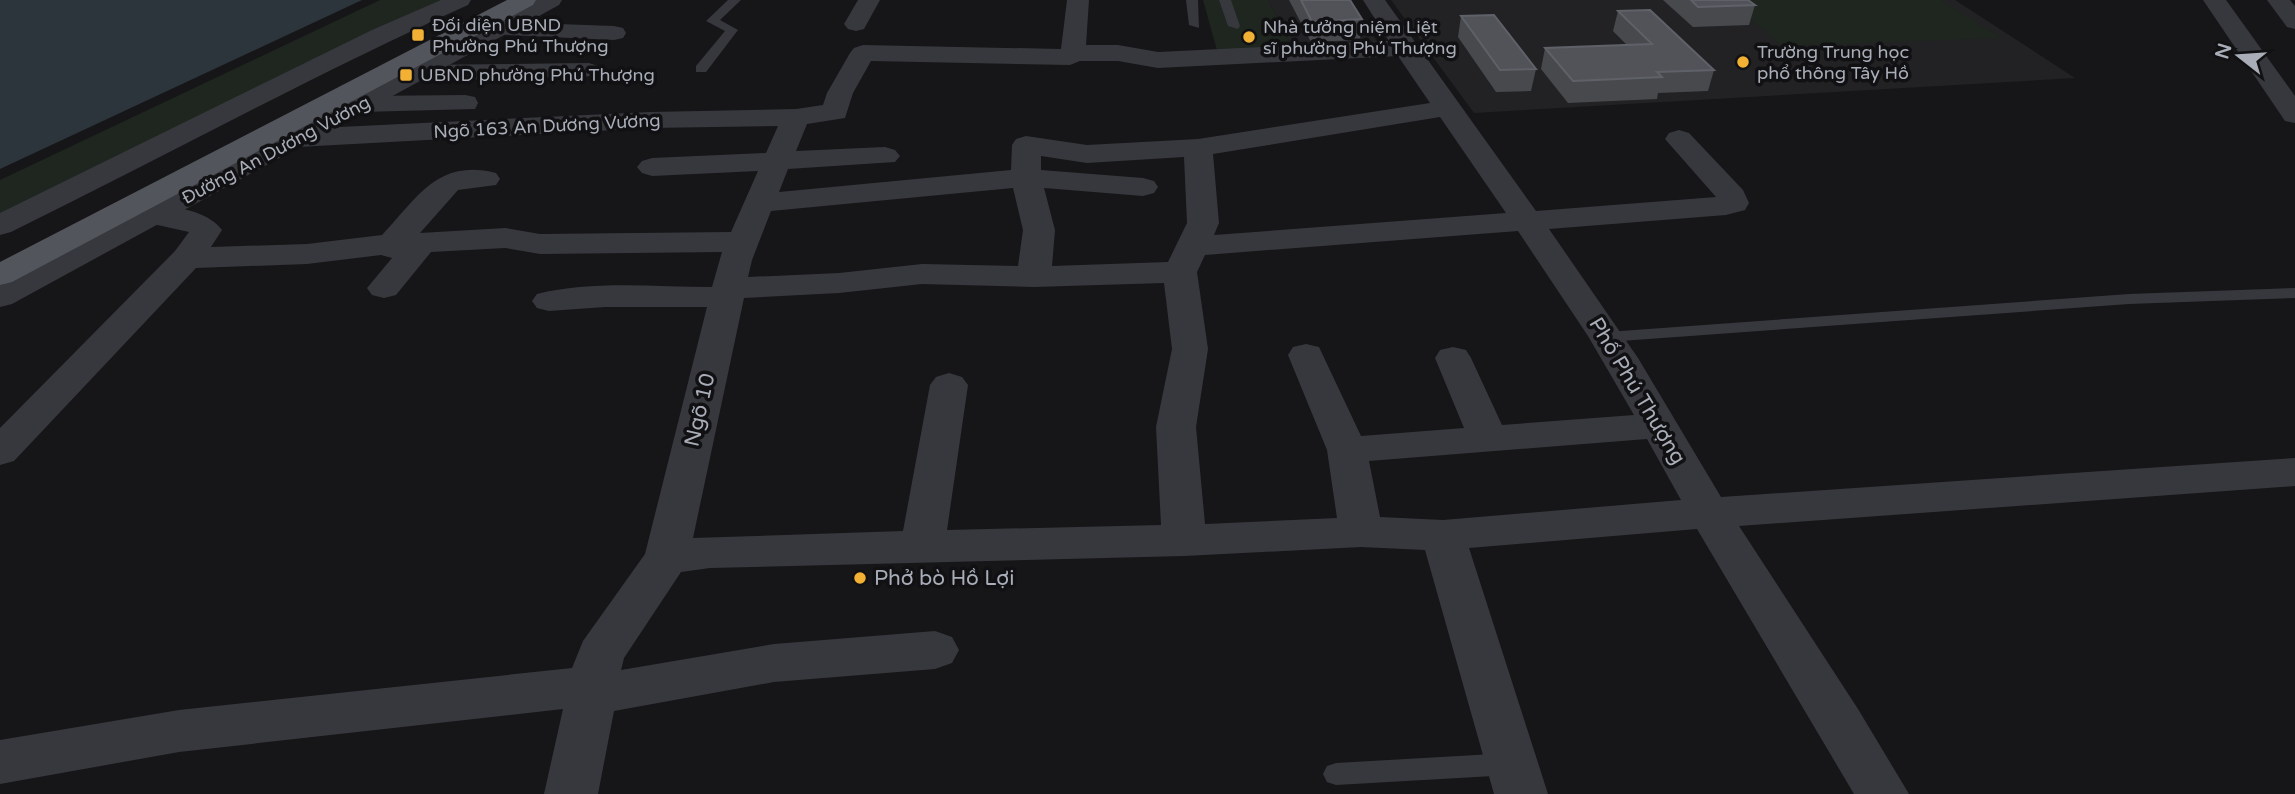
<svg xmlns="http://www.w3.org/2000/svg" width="2295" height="794" viewBox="0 0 2295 794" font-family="'Varela Round',sans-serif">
	<rect width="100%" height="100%" fill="#161618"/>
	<!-- built -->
	<g fill="#222225">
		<polygon points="1268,0 1350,0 1380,46 1294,51"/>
		<polygon points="1391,0 1955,0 2075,78 1474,113"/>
	</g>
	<!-- green -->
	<g fill="#1e261f">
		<polygon points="380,0 460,0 0,224 0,180"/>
		<polygon points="1203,0 1268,0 1294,51 1218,54"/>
		<polygon points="1727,0 1940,0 2001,38 1782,46"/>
	</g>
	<!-- water -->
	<polygon fill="#2c353c" points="0,0 362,0 0,169"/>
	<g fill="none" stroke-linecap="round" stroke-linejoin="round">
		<!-- service -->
		<g fill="#37383d" fill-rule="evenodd">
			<polygon points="728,0 741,0 720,20 738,30 706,72 696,72 696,66 725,31 706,21"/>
			<polygon points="1186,0 1198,0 1199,28 1189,25"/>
			<polygon points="1219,0 1231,0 1240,26 1238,29 1228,26"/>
			<polygon points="2295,288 2295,298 2129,304 1607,342 1598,337 1607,332 2129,294"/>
			<polygon points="1511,753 1520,756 1524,764 1520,772 1511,775 1336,785 1327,782 1323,774 1327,766 1336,763"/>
		</g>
		<!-- minor -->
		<g fill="#37383d" fill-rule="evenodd">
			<polygon points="858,0 880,0 864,29 856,31 848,29 844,24"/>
			<path d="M1067 0H1089L1086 45H1118L1158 52 1389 41 1363 0H1385L1536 211 1716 197 1665 139 1669 133 1679 130 1689 133 1743 190 1749 203 1745 210 1726 215 1549 229 1638 358 1721 497 2295 458V486L1739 526 1858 709 1909 794H1854L1697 529 1469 548 1548 794H1494L1425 550 1361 547 1184 556 710 568 681 572 624 658 621 670 774 644 935 631 952 637 959 650 952 663 935 669 774 682 614 711 598 794H544L563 709 179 752 0 784V740L179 710 572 668 583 641 645 554 707 307H605L549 311 537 308 532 301 537 294C592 280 655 287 712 287L722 252 540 254 505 248 431 252 396 295 384 298 372 295 367 288 392 258 381 255 307 264 196 268 14 461 0 465V428L175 251 189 232 144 222 139 215 144 208C167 203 208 210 222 230L211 247 307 244 382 235C417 198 438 158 496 173L500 179 496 185 458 190 420 233 505 228 540 234 731 232 758 171 652 176 642 173 637 167 642 161 652 158 766 153 778 126 650 128 298 147 288 144 284 138 288 132 298 129 650 112 796 109 823 105 827 93 850 53 854 48 863 45 1061 49ZM1398 56 1430 103 1198 139 1087 145 1026 136 1016 139 1012 145 1011 170 779 192 788 169 895 162 900 156 895 150 885 147 796 151 807 124 845 118 853 93 871 61 1070 65 1080 61H1118L1158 68ZM1440 117 1506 213 1214 235 1219 223 1213 154ZM1041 156 1087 163 1184 157 1187 223 1168 262 1052 266 1055 230 1044 188 1143 196 1154 193 1158 187 1154 181 1143 178 1041 170ZM1013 188 1023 230 1018 266 922 264 839 273 748 277 752 260 771 211ZM1518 231 1588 336 1634 415 1502 425 1471 358 1466 350 1453 347 1440 350 1435 358 1464 428 1361 436 1319 347 1306 344 1293 347 1288 355 1327 450 1337 518 1205 524 1196 427 1208 349 1197 272 1205 255ZM1164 283 1172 349 1156 427 1161 525 947 530 968 385 962 377 949 373 936 377 930 385 903 531 693 538 744 298 839 293 922 284 1034 287ZM1647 439 1681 500 1443 520 1380 517 1369 461Z"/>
			<polygon points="498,22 614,26 623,28 626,33 623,38 614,40 489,34 486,29 489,24"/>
			<polygon points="589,63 598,66 602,71 598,76 417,81 408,78 404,73 408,68 417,65"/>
			<polygon points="465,95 475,97 478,103 475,109 361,112 351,110 347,104 351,98 361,96"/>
		</g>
		<!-- tertiary -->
		<g fill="#37383d" fill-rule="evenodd">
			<path d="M441 0H471L468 5C313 75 164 157 11 232L0 235V213L372 30Z"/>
			<polygon points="534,0 562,0 559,5 12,304 0,307 0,283"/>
			<polygon points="2203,0 2226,0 2295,96 2295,123 2285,121"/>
			<polygon points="2267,0 2290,0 2295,6 2295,29 2287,27"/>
		</g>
		<!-- primary -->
		<polygon fill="#53555c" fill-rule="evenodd" points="507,0 536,0 533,5 12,282 0,285 0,262"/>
	</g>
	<!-- wall -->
	<g fill="#47494d">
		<polygon points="1289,0 1350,0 1362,19 1360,40 1311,42"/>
		<polygon points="1663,0 1748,0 1755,5 1749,25 1693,27"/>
		<polygon points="1618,11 1714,70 1708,91 1658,93 1657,99 1568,103 1541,69 1545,48 1627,45 1613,31"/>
		<polygon points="1461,16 1536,69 1531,91 1496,92 1458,37"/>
	</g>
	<!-- building -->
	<g fill="#525359" stroke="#5f6168" stroke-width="2">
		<polygon points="1301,0 1350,0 1362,19 1312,22"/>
		<polygon points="1691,0 1748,0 1755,5 1698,7"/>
		<polygon points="1650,10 1714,70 1657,72 1662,77 1573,81 1545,48 1652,44 1618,11"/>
		<polygon points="1494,15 1536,69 1500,70 1461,16"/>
	</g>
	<!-- markers -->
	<g fill="#f2b134" stroke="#111113" stroke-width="2.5">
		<rect x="411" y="28" width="14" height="14" rx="3.5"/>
		<circle cx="1249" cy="37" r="7"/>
		<circle cx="1743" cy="62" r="7"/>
		<rect x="399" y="68" width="14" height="14" rx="3.5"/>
		<circle cx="860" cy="578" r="7"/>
	</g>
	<g text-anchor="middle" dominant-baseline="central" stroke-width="7" stroke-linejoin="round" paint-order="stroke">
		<!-- far-poi labels -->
		<g font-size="18" fill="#a8adb8" stroke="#111113" text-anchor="start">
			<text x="432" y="25">Đối diện UBND<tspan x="432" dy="21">Phường Phú Thượng</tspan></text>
			<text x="1263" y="27">Nhà tưởng niệm Liệt<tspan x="1263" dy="21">sĩ phường Phú Thượng</tspan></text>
			<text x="1757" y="52">Trường Trung học<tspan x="1757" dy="21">phổ thông Tây Hồ</tspan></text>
			<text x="420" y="75">UBND phường Phú Thượng</text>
		</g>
		<!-- far-street labels -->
		<g font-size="18" fill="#a8adb8" stroke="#111113">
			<text transform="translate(547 126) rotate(-3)">Ngõ 163 An Dương Vương</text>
			<text transform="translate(276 150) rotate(-28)">Đường An Dương Vương</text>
		</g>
		<!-- street labels -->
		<g font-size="21" fill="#a8adb8" stroke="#111113">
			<text transform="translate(1637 391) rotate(59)">Phố Phú Thượng</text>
			<text transform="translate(700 410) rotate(-77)">Ngõ 10</text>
		</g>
		<!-- poi labels -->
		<g font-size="21" fill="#a8adb8" stroke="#111113" text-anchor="start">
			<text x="874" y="578">Phở bò Hồ Lợi</text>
		</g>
	</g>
	<!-- north arrow -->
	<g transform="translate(2239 56) rotate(287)" stroke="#111113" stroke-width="5" paint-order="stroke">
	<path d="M0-5L12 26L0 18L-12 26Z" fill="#a8adb8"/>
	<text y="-10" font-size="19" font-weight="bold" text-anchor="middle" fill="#a8adb8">N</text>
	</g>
</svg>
